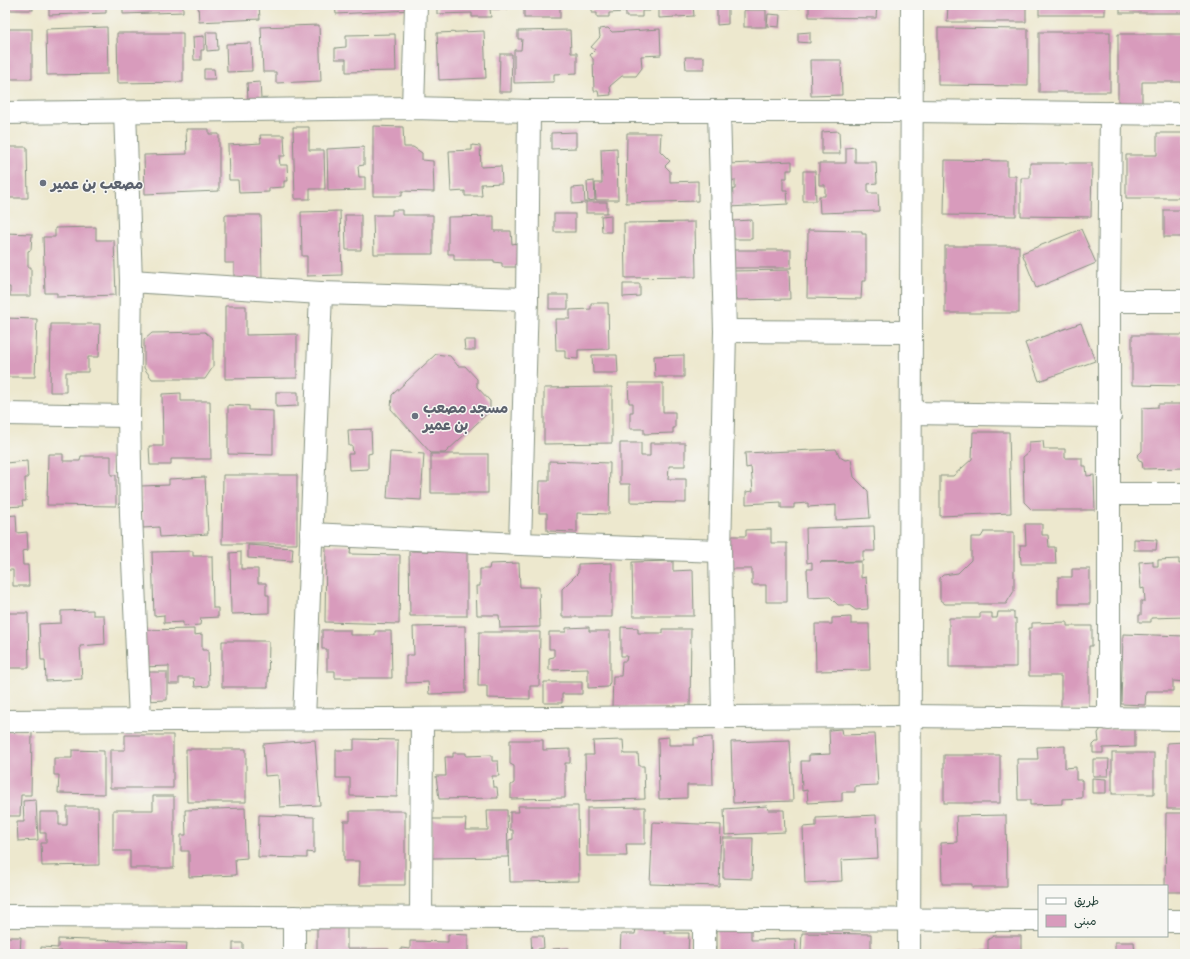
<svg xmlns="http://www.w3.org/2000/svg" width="1190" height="959" viewBox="0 0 1190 959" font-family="'Patrick Hand','Playpen Sans Arabic',sans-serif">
	<rect width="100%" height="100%" fill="#f6f6f2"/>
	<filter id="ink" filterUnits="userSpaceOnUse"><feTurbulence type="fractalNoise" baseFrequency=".025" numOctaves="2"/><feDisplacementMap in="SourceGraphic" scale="8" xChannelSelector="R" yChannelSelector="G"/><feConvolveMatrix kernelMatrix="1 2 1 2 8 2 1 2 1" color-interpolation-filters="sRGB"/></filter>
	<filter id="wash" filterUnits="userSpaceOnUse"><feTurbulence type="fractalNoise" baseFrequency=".012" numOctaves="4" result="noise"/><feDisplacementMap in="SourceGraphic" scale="16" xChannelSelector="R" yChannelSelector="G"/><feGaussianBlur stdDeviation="0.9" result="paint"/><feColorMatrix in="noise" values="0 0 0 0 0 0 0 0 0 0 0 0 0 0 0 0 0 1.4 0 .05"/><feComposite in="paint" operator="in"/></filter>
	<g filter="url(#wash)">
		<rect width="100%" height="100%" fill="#ede8ce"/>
		<g id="blocks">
			<!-- building -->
			<g fill="#d89bbc">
				<rect x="5" y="5" width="28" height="5"/>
				<polygon points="49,5 106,5 106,13 49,15"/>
				<polygon points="123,5 183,5 183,12 123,14"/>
				<polygon points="198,5 259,5 260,19 199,22"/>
				<polygon points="335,5 412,5 412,10 336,14"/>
				<polygon points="437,5 507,5 508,9 490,9 491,17 472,17 472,13 437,14"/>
				<rect x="524" y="5" width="36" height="13"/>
				<polygon points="592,5 650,5 650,11 642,11 642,17 626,17 626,12 609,13 609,17 597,17 597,13 592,13"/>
				<polygon points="659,5 693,5 694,16 659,18"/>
				<rect x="738" y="5" width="29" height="2"/>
				<rect x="769" y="5" width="31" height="3"/>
				<polygon points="809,5 877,5 876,18 809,17"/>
				<polygon points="948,5 1026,5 1026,22 947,22"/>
				<rect x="1039" y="5" width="66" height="10"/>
				<rect x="1120" y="5" width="65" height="8"/>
				<polygon points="717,8 728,8 728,24 717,25"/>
				<rect x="744" y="10" width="22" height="17"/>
				<polygon points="768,14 780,15 779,27 767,26"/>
				<polygon points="319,25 321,81 276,83 276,72 263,72 261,27"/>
				<polygon points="107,27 108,74 47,75 46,29"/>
				<polygon points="608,28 612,32 660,29 661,55 641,56 642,68 636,76 622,76 610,86 611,95 599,96 598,91 594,91 593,59 590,55 595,50 591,47 600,37 599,29"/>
				<polygon points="938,28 1028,29 1028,86 938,85"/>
				<rect x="5" y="29" width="27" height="50"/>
				<polygon points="570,30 571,53 577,53 577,73 554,74 554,82 514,83 514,50 521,50 522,39 518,39 518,31"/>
				<polygon points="484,31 486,78 439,80 437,33"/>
				<polygon points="206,32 217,32 218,50 207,51"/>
				<polygon points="810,32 810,43 798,42 798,33"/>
				<rect x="1039" y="32" width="71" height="60"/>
				<polygon points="117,33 183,33 183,82 118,83"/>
				<polygon points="395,34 396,71 346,72 346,59 335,59 335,48 346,47 346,35"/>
				<polygon points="1118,34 1185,34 1185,82 1142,82 1142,105 1118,105"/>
				<polygon points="204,36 204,50 201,50 201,60 194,60 193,37"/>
				<polygon points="251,43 252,71 227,72 226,44"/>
				<polygon points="500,54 512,54 511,92 499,92"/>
				<polygon points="685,57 704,57 704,69 686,69"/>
				<polygon points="810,60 841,60 842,95 811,96"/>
				<polygon points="204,69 214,69 215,79 204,79"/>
				<polygon points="260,82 261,99 248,100 247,83"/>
				<polygon points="373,126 403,127 404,147 413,147 422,153 422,160 433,161 434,192 402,191 402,196 373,196"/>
				<polygon points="293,127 309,127 309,150 324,150 325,189 310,189 310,199 295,199"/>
				<polygon points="186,129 209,129 209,134 219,134 219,191 145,194 144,155 187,154"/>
				<polygon points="839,131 840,154 822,154 822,132"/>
				<polygon points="576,132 576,148 551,149 551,133"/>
				<polygon points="627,133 661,133 660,151 670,161 665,166 670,171 670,182 698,181 698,201 626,203"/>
				<polygon points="1157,133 1185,133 1185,198 1126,198 1126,155 1157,155"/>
				<polygon points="260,135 284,135 285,156 279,156 280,165 287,165 288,181 284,181 284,187 269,188 269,192 239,193 238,180 229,180 228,145 261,143"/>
				<polygon points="472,145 480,146 481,167 501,166 502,183 481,184 482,196 465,196 465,191 451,192 449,151 472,150"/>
				<polygon points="5,147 27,147 28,198 5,198"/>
				<polygon points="364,147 364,165 358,166 359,177 365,177 365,190 328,191 327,149"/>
				<polygon points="855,147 855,162 876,162 877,183 868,184 868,193 878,193 879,211 820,213 819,196 825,196 825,185 819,185 819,163 846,163 846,148"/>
				<polygon points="617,148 618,200 596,200 595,183 602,183 601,149"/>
				<polygon points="945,160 1007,161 1007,176 1016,176 1016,216 944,215"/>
				<polygon points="792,161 792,170 787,170 787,178 783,178 783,190 787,190 788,204 729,207 728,190 735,189 735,180 729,181 729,164"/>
				<polygon points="1030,163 1092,163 1091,217 1021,216 1021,178 1030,178"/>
				<polygon points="803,171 815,171 816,201 803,201"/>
				<polygon points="594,181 595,200 588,201 587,182"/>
				<polygon points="584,187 585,203 572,204 572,188"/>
				<rect x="586" y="202" width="21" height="11"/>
				<polygon points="392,210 402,210 402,215 433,215 433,254 374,254 373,215 392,215"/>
				<rect x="1164" y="210" width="21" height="27"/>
				<polygon points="340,211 342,275 307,276 307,256 302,256 301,212"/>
				<rect x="554" y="214" width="21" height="18"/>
				<polygon points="225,215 261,215 262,280 234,280 234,263 225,263"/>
				<polygon points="345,215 361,215 361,250 346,250"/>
				<polygon points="611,215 611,232 602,232 601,216"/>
				<polygon points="494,216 494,231 511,231 512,244 518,243 518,267 502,267 502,263 494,262 494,260 454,260 454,254 448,254 448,217"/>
				<polygon points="752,220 752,239 734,239 733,221"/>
				<polygon points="695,222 696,277 625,278 624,223"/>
				<polygon points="96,227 96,240 114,240 116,295 57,297 57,293 45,293 43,237 55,237 55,228"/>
				<polygon points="1081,229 1096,263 1036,288 1022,253"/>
				<polygon points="808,230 862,231 862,234 866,234 866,281 862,281 861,299 807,298"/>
				<polygon points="5,233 32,234 31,250 28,251 28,267 31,267 31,296 10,296 10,287 5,287"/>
				<rect x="945" y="246" width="74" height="67"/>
				<rect x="732" y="250" width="59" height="18"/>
				<polygon points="789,270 790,299 732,300 731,271"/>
				<polygon points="623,284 640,284 640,296 623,297"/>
				<rect x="549" y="295" width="19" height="14"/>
				<polygon points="591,303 608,303 609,349 578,350 578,359 565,358 565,350 556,350 555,319 570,319 570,310 591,309"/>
				<polygon points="225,306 246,306 246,335 297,334 297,378 225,379"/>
				<polygon points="5,318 37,319 35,377 5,377"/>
				<polygon points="1081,323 1095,361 1039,381 1025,343"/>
				<polygon points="51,324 100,324 99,357 88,357 88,372 66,372 66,392 50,392"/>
				<polygon points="205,332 213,339 213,367 205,379 152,379 144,368 144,340 152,333"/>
				<polygon points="1132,335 1185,335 1185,386 1132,385"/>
				<polygon points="464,340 475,340 475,350 465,350"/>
				<polygon points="436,354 450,356 458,366 465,366 477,379 477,387 490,401 490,411 445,453 431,453 391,409 392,395"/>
				<polygon points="592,355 617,355 618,373 593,373"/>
				<polygon points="684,355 684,377 655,377 654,356"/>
				<polygon points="628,383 663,383 663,412 675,412 675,428 673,428 673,433 644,434 644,429 630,429 630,412 633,412 633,403 629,403"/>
				<polygon points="612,387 612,443 544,444 544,388"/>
				<polygon points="276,392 298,392 298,406 276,407"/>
				<polygon points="181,393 181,401 210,401 211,459 171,459 171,465 150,465 149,446 163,446 162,394"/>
				<polygon points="1158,404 1185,404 1185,468 1143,469 1142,461 1139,460 1137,456 1142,451 1142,408 1158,407"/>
				<polygon points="228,405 249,406 249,410 273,411 273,455 228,454"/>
				<polygon points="371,429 372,453 368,454 368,469 349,470 348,454 353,454 352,446 349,446 348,430"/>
				<polygon points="973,432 1009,432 1011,513 940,516 940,476 953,476 972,459"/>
				<polygon points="1043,441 1044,449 1065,449 1065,458 1082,458 1082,466 1086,466 1087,476 1094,475 1095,510 1032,510 1024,502 1023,457 1029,452 1029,442"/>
				<polygon points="620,443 641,443 641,456 650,456 650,443 685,443 685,466 669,466 668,479 686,479 686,503 630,502 630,484 620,484"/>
				<polygon points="836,449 840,457 845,460 851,459 854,477 868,491 870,518 836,520 836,505 808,507 808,503 794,504 794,508 781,508 781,502 746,504 746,492 753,491 751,467 746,468 745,453"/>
				<polygon points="390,452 424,454 421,500 387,498"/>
				<polygon points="48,454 63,454 63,461 80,461 81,456 111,456 111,475 116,475 116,506 47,505"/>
				<rect x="431" y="454" width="57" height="39"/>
				<polygon points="27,461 28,478 25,478 26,501 22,501 23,506 5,507 5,463"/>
				<polygon points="549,461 610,463 609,514 577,513 577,532 547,531 547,513 539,513 540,481 549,481"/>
				<polygon points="223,475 297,475 297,544 222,544"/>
				<polygon points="205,477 208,534 160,537 159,527 143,528 141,486 169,485 169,479"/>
				<polygon points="16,515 17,533 27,532 28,550 22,551 23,565 28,565 29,586 13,586 13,570 5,570 5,516"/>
				<polygon points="1025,524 1042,524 1042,535 1048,535 1049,547 1055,547 1056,564 1021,564 1020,545 1026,545"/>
				<polygon points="874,526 875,551 863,551 863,561 820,562 861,562 861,578 866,577 868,609 856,610 849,605 838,605 830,597 808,598 807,569 812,569 812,562 807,563 806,528"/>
				<polygon points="771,529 771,543 787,543 787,602 766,602 766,585 752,585 752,569 724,569 724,536 746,536 746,530"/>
				<polygon points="984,532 1014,532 1014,591 1006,604 945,604 940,600 940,578 943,575 958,573 971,560 971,537 981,537"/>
				<polygon points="1134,539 1157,540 1156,550 1134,550"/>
				<polygon points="248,545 293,548 292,561 248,558"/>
				<polygon points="326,545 351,546 350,554 400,555 399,624 325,622"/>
				<polygon points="193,551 193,556 212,556 213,608 218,608 218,617 201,618 200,625 183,626 183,622 164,623 164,615 154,616 152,552"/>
				<polygon points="409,551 467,551 467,616 410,616"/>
				<polygon points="241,552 241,569 258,569 258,583 266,583 266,595 269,595 269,613 231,614 230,553"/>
				<polygon points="1179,559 1179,564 1185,563 1185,617 1151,618 1151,622 1139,622 1139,615 1141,615 1141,601 1145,601 1144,588 1141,589 1139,562 1153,561 1153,566 1158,566 1158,560"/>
				<polygon points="673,561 673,571 693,570 694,616 633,616 632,562"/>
				<polygon points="519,563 520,587 539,587 540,627 500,628 499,615 477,615 476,586 480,586 480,569 489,569 490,564"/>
				<polygon points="612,563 612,617 562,617 562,589 578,573 578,564"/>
				<polygon points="1072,569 1090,569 1090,604 1058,604 1058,577 1072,577"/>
				<polygon points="93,610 93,615 104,615 105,644 80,646 82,679 46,681 45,660 41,660 39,624 61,623 61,611"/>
				<polygon points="998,612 1014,612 1014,619 1016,618 1016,667 949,667 949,618 980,618 980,613 992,613 992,618 997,618"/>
				<polygon points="5,613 28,613 29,668 7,668 7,681 5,681"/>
				<polygon points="851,617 851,624 869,624 870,670 816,671 815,624 832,624 832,618"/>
				<polygon points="1067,622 1067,626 1092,626 1092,646 1089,646 1089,708 1061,709 1061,676 1029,676 1029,628 1032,628 1032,623"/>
				<polygon points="465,626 466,693 429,694 428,682 406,683 406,655 414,655 413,627"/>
				<polygon points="589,627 589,631 610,631 610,682 608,687 588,688 588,669 549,670 549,658 554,657 554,649 549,649 549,632 566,632 566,628"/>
				<polygon points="621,627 638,628 638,633 663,633 663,629 691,629 690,708 612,707 613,676 621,676 622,661 626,661 627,656 621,656"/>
				<polygon points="194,629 194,635 202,634 202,650 208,650 209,686 195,687 194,678 179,678 179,684 169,684 169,666 142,667 141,630"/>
				<polygon points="322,630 350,630 350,635 375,635 375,631 391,631 392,678 335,678 335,671 327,671 327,649 322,649"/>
				<polygon points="479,632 540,632 539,686 530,686 530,699 487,698 487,686 478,686"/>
				<polygon points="1123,634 1185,636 1185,682 1173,681 1173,691 1146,691 1145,705 1121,704"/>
				<polygon points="222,641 269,641 268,687 222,687"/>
				<polygon points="144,672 167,672 167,700 145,701"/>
				<polygon points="544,682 582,682 582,694 562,694 562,703 544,703"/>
				<polygon points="1135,728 1135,747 1103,748 1103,753 1093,753 1093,745 1096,742 1099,742 1098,733 1101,729"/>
				<polygon points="841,729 842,735 875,734 878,785 855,786 855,792 842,792 842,801 808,803 807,790 802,791 801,761 809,761 809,755 830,754 829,730"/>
				<polygon points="6,731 32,732 31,795 21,795 20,816 5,816"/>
				<polygon points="125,735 173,735 173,788 110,788 110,750 125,750"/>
				<polygon points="669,737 669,745 694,745 694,738 712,737 713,785 687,785 687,798 659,799 658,738"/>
				<polygon points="354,739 398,740 397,797 350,796 350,778 336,778 336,750 354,750"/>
				<polygon points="315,740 320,805 280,807 278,775 265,776 263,744"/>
				<polygon points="510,740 543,740 543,750 570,749 570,763 565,763 565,798 511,799 511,785 514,783 514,766 510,764"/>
				<polygon points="623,740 624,754 638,754 639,766 644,766 645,799 586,801 585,755 594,755 593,741"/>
				<polygon points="790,740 793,801 733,803 731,742"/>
				<polygon points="1185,742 1185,892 1167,892 1167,886 1165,886 1166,813 1183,813 1183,809 1167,809 1167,743"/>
				<polygon points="1065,746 1065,768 1076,767 1076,780 1082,780 1082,798 1062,799 1062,804 1030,805 1030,800 1018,800 1017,759 1038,759 1037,747"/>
				<polygon points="186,749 246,749 246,802 187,802"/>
				<polygon points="72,750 104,751 104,794 58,793 59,775 54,775 54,758 72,758"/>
				<polygon points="453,753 466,753 466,756 492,755 492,761 498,761 499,776 492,776 493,787 497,787 498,798 439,799 436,776 446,776 445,757 453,757"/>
				<rect x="1112" y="753" width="42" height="41"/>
				<rect x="944" y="755" width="56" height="48"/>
				<polygon points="1093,759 1109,759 1108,776 1093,776"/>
				<polygon points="1092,778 1106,779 1106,793 1092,793"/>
				<polygon points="153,796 174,796 174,868 130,868 130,851 113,851 113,810 153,810"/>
				<polygon points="36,800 38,840 18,841 17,822 24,822 23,801"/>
				<polygon points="518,806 578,806 579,881 510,882 509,840 513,839 513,830 510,830 510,812 519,812"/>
				<polygon points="767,806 768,810 784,810 785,832 725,835 724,809"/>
				<polygon points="67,807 98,807 99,865 42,866 41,843 46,843 46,833 40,833 40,812 59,812 59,825 67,825"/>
				<polygon points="645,807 645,844 626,844 627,856 587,856 587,808"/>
				<polygon points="245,808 247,858 235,859 236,875 189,877 189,851 181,851 181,835 186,835 185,810"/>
				<polygon points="487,810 507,810 508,857 432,858 432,819 466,819 465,830 488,830"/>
				<polygon points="350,811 405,811 405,885 359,885 360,861 344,861 344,821 350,821"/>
				<polygon points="259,815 314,817 314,853 307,852 307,858 258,857"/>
				<polygon points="876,815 878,858 841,860 842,881 805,883 803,827 816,826 816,818"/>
				<polygon points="1006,815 1007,887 972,887 972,884 942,884 941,843 957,842 956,816"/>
				<polygon points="653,822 721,825 719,886 650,884"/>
				<polygon points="723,838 753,838 752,879 723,878"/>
				<polygon points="717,924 751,924 751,940 795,939 796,954 717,954"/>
				<polygon points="317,928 347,928 347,949 389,949 389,954 317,954"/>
				<polygon points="636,929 664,929 664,933 689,933 688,954 620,953 621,934 635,934"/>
				<polygon points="802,933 871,934 871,954 801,954"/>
				<polygon points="448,934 468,935 468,954 401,954 401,948 410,949 410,941 448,942"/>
				<polygon points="531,936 543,936 544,948 538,949 538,954 532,954"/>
				<polygon points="993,936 1021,936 1021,954 958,954 958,951 988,950 988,940"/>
				<polygon points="5,937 21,937 20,954 5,954"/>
				<polygon points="58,939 187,943 186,952 203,952 203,954 61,954 61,951 41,951 41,947 58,948"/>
				<polygon points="1115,942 1134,942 1135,954 1115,954"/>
				<rect x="233" y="943" width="10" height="11"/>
				<polygon points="569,948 569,952 583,952 585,954 544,954 552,952 552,949"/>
			</g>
		</g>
	</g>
	<g filter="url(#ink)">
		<use href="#blocks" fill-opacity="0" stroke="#869281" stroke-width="1"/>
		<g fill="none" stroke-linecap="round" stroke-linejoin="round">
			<defs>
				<g id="minor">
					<polyline points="413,108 416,5"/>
					<polyline points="125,111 131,281 129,416 131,515 140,720"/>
					<polyline points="719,111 725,331 720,551 723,717"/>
					<polyline points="5,113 413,108 529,111 912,111 1185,114"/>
					<polyline points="131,281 321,293 527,299"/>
					<polyline points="1109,301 1185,301"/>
					<polyline points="725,331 911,332"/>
					<polyline points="911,413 1110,416"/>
					<polyline points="5,414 129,416"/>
					<polyline points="1110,494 1185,494"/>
					<polyline points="311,534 520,544 720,551"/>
					<polyline points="520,544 527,299 529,111"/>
					<polyline points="304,719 321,293"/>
					<polyline points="1109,719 1109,301 1111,113"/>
					<polyline points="5,721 910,716 1185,719"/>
					<polyline points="5,916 1039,920"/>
					<polyline points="421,917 422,719"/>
					<polyline points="1167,921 1185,921"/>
					<polyline points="294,954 294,917"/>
					<polyline points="704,954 704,919"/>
					<polyline points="909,954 912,5"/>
				</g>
			</defs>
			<!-- minor casing -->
			<use href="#minor" stroke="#869281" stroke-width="24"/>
			<!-- minor -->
			<use href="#minor" stroke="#fff" stroke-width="22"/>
		</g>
	</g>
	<!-- markers -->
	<g fill="#6b7280" stroke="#f6f6f2" stroke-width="1.5">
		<circle cx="43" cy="183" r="4"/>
		<circle cx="415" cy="416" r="4"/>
	</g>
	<g text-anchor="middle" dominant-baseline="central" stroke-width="3" stroke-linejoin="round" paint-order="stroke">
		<!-- worship labels -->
		<g font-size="15" font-weight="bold" fill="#5b616d" stroke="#f6f6f2" text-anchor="start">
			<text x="51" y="183">مصعب بن عمير</text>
			<text x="423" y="407">مسجد مصعب<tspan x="423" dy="17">بن عمير</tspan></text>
		</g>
	</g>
	<!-- margin -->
	<rect width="1190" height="959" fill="none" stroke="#f6f6f2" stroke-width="20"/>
	<!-- legend -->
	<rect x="1038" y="885" width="130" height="52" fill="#f6f6f2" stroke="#a0aca6"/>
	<rect x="1046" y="898" width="20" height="6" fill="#ffffff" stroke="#a0aca6"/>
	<text x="1074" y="905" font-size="12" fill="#1f3d34">طريق</text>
	<rect x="1046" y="915" width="20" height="12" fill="#d89bbc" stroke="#a0aca6"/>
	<text x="1074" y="925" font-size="12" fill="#1f3d34">مبنى</text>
</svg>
